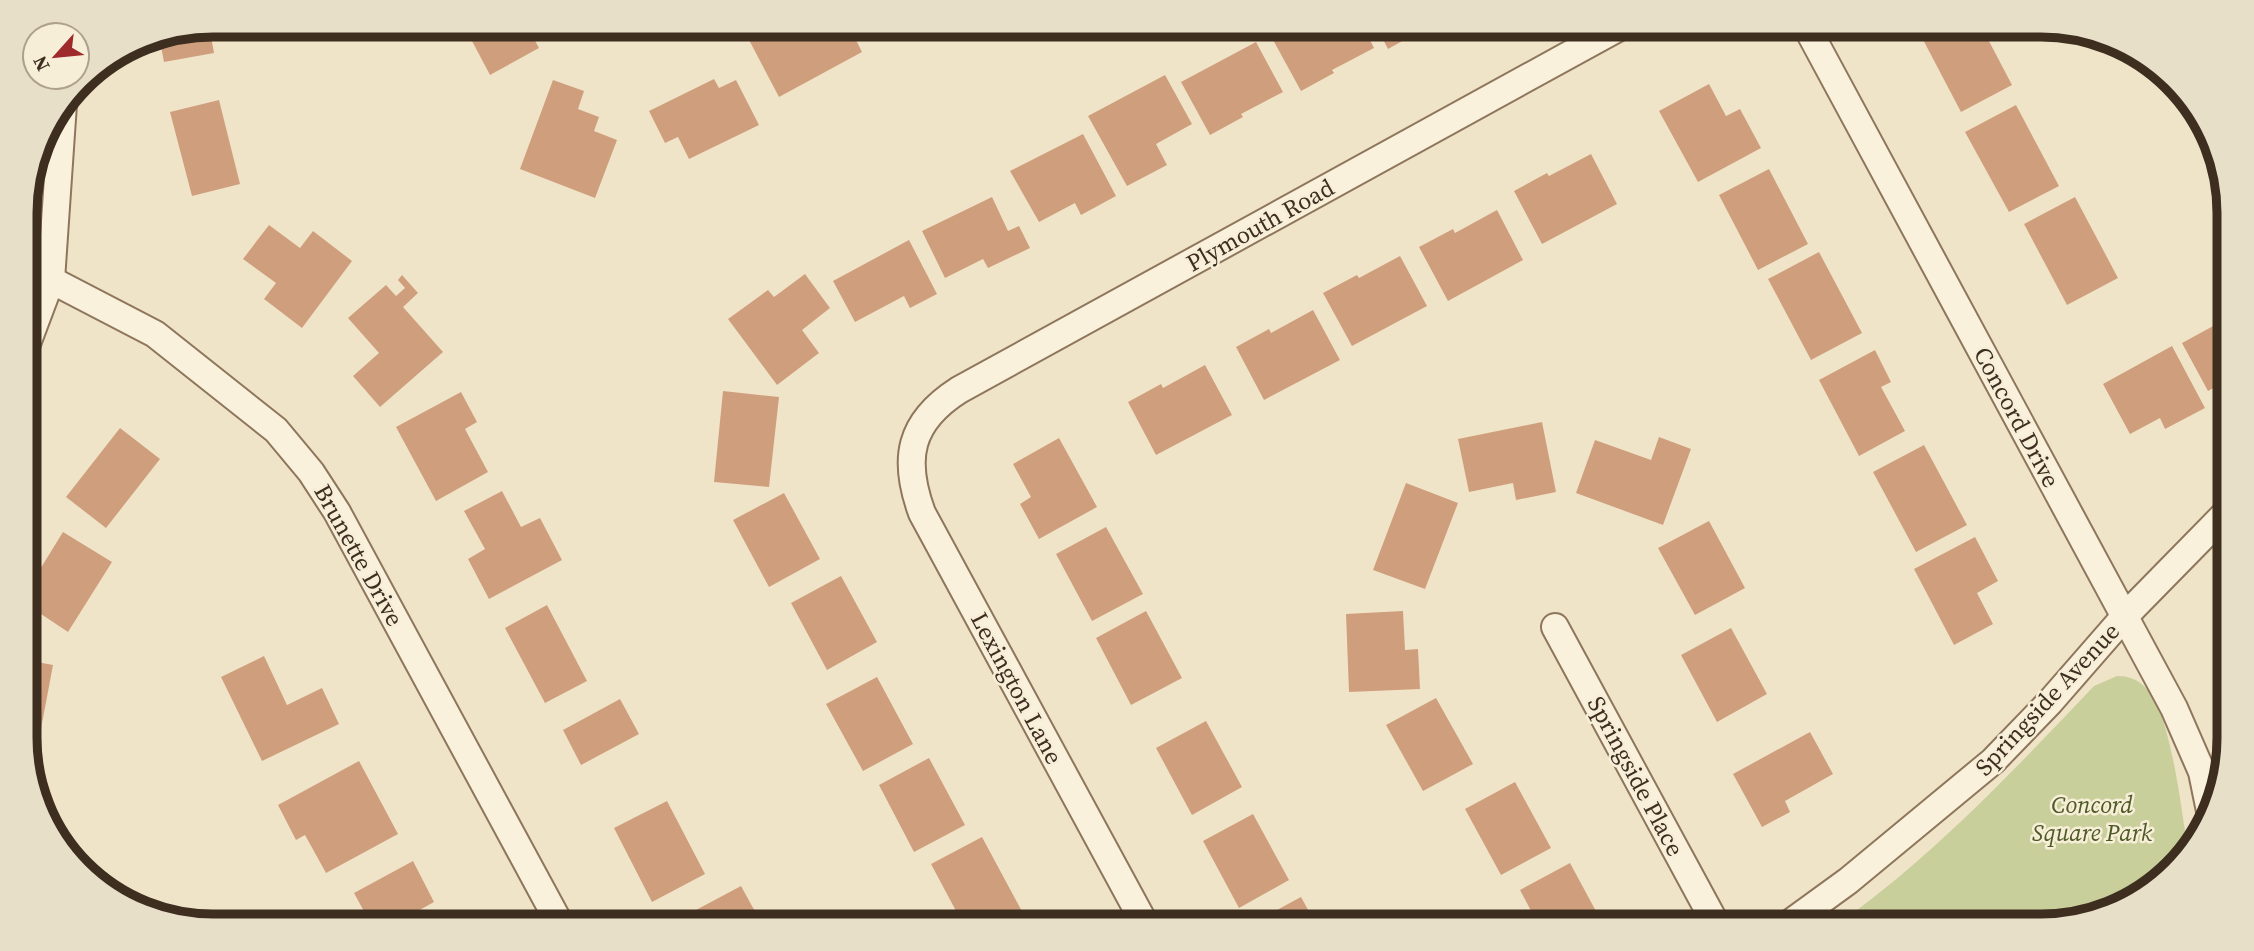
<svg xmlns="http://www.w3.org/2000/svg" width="2254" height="951" viewBox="0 0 2254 951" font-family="'Source Serif 4',serif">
	<rect width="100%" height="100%" fill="#f0e4c8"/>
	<!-- green -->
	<path fill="#c9cf9b" d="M2117 676C2129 676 2137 679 2146 688 2170 712 2180 801 2186 836V846L2146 895 2054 926H1835C1932 858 2013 771 2094 686Z"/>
	<!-- building -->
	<g fill="#cf9f7d">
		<polygon points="463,24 526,24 539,48 490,75"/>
		<polygon points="774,24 848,24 862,52 779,97 748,38"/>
		<polygon points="1297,24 1362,24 1374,48 1332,70 1334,73 1301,91 1272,38"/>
		<polygon points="1375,24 1433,24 1388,49"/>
		<polygon points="1932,24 1980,24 2012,85 1961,112 1919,32"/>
		<polygon points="209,25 214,53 164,62 159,35"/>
		<polygon points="1256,42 1283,92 1241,114 1243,117 1210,135 1181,82"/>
		<polygon points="1165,75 1192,124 1156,144 1167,165 1127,186 1088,116"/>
		<polygon points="714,79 719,88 736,80 759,125 689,159 678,137 665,143 649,111"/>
		<polygon points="553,80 584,91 578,109 599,117 594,131 617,140 595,198 520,169"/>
		<polygon points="1709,84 1726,116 1740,109 1761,148 1698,182 1659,111"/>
		<polygon points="2173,84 2190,98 2196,111 2189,114"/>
		<polygon points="219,100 240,184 192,196 170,112"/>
		<polygon points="2016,105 2059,186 2009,212 1965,132"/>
		<polygon points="1083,134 1116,196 1081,215 1075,203 1039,222 1010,171"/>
		<polygon points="1591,154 1617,204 1542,244 1514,191 1547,173 1549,176"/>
		<polygon points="1769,169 1808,244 1758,270 1719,195"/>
		<polygon points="992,197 1008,231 1019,226 1030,248 988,268 983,259 945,278 922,231"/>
		<polygon points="2075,197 2118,278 2067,305 2024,224"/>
		<polygon points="1497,210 1523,260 1448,301 1419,247 1453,229 1455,233"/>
		<polygon points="269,225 300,248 313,231 352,261 302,328 264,299 276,283 243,259"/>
		<polygon points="909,240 937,294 910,308 904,296 855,322 833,281"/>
		<polygon points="1819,252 1862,333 1811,360 1768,279"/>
		<polygon points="1400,256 1427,306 1352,346 1323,293 1357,275 1359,278"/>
		<polygon points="805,274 830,308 802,330 819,353 777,385 728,319 768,290 774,297"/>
		<polygon points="402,275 418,293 403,307 443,352 380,407 353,376 379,353 348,318 386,285 396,296 405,288 398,280"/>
		<polygon points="1313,310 1340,360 1264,400 1236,347 1269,329 1271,333"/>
		<polygon points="2228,318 2228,380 2208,391 2182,343"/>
		<polygon points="2172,346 2205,408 2165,429 2160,418 2130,434 2103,384"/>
		<polygon points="1875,350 1891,382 1881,387 1905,431 1859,456 1819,380"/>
		<polygon points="1205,365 1232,415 1156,455 1128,402 1161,384 1163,388"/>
		<polygon points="723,391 779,397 769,487 714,482"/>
		<polygon points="461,392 477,422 465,429 488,472 436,501 396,427"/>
		<polygon points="1542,422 1556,492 1516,500 1513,483 1469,492 1458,439"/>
		<polygon points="120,428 160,459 106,528 66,497"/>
		<polygon points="1659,437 1691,449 1663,525 1576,493 1595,440 1651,460"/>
		<polygon points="1059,438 1097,507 1039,539 1020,504 1031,497 1013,464"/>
		<polygon points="1924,445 1967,525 1916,552 1873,472"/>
		<polygon points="1406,483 1458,503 1425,589 1373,570"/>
		<polygon points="502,491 521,527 540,518 562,560 489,599 468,559 485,549 464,511"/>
		<polygon points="784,493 820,559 769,587 733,520"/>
		<polygon points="1709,521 1745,588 1695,615 1658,548"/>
		<polygon points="1106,527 1143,594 1092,621 1056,554"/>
		<polygon points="63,532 112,562 68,632 26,604 26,592"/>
		<polygon points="1975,537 1998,581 1977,593 1993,624 1954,645 1914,569"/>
		<polygon points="841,576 877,642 827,670 791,603"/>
		<polygon points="547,605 587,681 545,703 505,628"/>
		<polygon points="1146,611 1182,678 1131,705 1096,638"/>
		<polygon points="1403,611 1405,650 1418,649 1420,689 1349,692 1346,614"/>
		<polygon points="1731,628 1767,694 1717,722 1681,655"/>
		<polygon points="264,656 287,705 322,688 339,724 262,761 221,677"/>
		<polygon points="26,660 53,665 37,750 26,748"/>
		<polygon points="877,677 913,744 863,771 826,704"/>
		<polygon points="1436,698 1473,764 1423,791 1386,725"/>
		<polygon points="620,699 639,734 581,765 563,730"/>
		<polygon points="1206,721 1242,787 1192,815 1156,748"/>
		<polygon points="1810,732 1833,774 1785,801 1790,812 1762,827 1733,774"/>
		<polygon points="929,758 965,825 914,852 879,785"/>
		<polygon points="359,761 398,834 326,873 305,835 296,840 278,805"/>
		<polygon points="47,782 75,862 64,853 35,786"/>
		<polygon points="1515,782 1551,848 1501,875 1465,809"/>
		<polygon points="667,801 705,874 652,902 614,828"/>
		<polygon points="1253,814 1289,880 1239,908 1203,841"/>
		<polygon points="982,837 1025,917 1008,926 964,926 931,864"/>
		<polygon points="413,861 434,902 416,912 424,926 372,926 354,893"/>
		<polygon points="1570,863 1604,926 1539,926 1520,890"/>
		<polygon points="741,886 763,926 666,926"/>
		<polygon points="1301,897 1317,926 1247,926"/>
	</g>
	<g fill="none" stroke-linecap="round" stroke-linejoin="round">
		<defs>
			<g id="minor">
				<polyline points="1805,24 2174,708 2202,772 2211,816"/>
				<polyline points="51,280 155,334 276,430 311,472 337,512 561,926"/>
				<polyline points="25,349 51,280 63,104"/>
				<polyline points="1555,627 1717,926"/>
				<path d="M1146 926 922 513C902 459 909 422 959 390L1625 24"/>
				<polyline points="1786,926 1848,881 1993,761 2050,702 2125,616 2229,510"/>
			</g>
		</defs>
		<!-- minor casing -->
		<use href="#minor" stroke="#8d765c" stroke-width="30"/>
		<!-- minor -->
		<use href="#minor" stroke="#faf1dc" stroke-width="26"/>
	</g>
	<g text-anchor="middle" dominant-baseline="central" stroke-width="5" stroke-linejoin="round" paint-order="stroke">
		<!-- street labels -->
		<g font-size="24" fill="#3d2e20" stroke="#f7eed8">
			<text transform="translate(1260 225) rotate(-29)">Plymouth Road</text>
			<text transform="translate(2017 417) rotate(62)">Concord Drive</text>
			<text transform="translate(359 555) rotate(61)">Brunette Drive</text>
			<text transform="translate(1017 688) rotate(62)">Lexington Lane</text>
			<text transform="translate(2047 699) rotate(-47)">Springside Avenue</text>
			<text transform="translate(1636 776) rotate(62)">Springside Place</text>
		</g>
		<!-- park labels -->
		<g font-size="24" font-style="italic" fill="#4d5a26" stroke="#f7eed8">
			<text x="2092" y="804">Concord<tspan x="2092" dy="28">Square Park</tspan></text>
		</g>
	</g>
	<!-- crop -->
	<path d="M0 0H2254V951H0ZM213 37H2041A176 176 0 0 1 2217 213V738A176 176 0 0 1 2041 914H213A176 176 0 0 1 37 738V213A176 176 0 0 1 213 37Z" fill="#e8dfc9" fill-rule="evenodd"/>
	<path fill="none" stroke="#3d2e20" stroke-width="9" d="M213 37H2041A176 176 0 0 1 2217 213V738A176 176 0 0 1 2041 914H213A176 176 0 0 1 37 738V213A176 176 0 0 1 213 37Z"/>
	<!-- north arrow -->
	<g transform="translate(56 56) rotate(243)"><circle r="33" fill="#f7eed8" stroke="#ada18e" stroke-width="2"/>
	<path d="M0-5L12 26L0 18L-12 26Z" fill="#9e2a2b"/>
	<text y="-10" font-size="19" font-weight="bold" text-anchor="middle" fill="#3d2e20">N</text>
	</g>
</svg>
